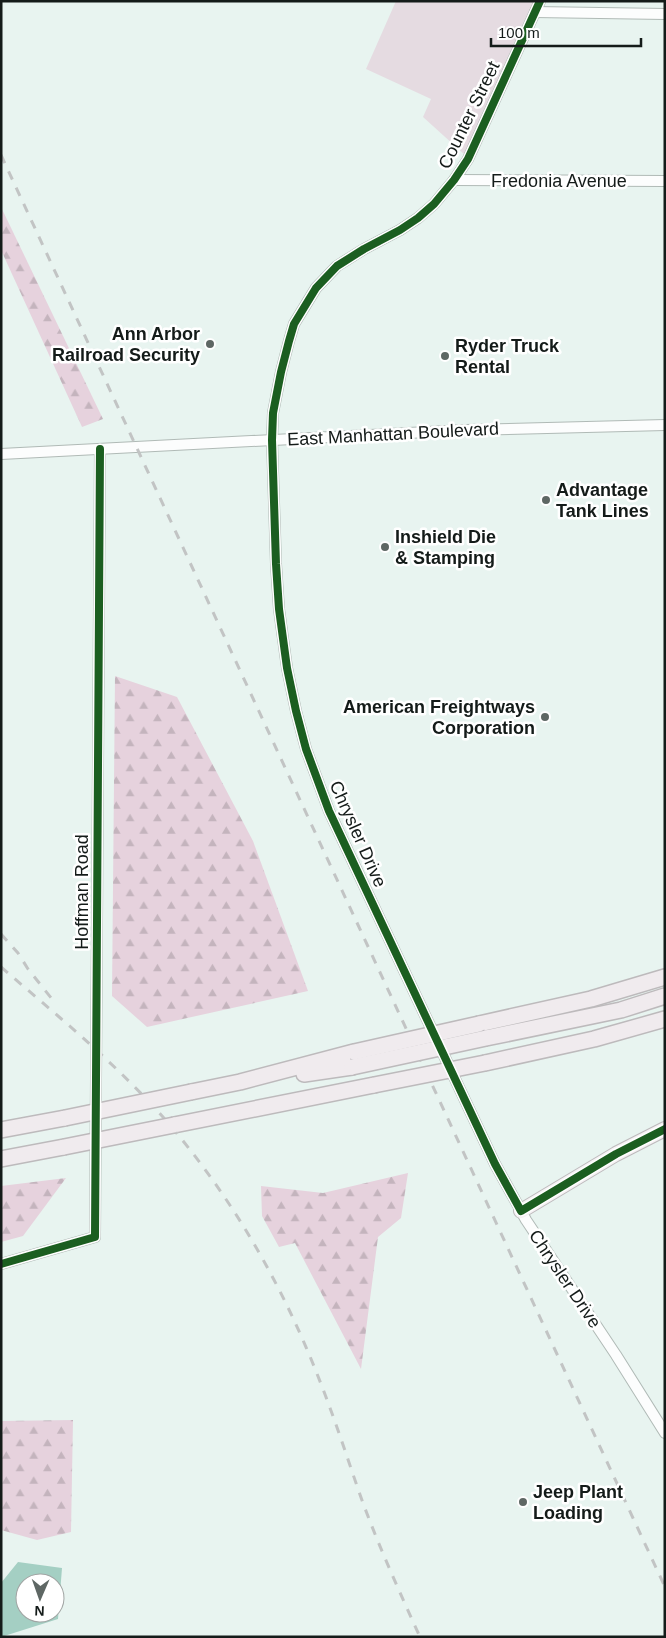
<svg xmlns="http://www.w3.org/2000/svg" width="666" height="1638" viewBox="0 0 666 1638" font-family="Helvetica,sans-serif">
	<defs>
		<pattern id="forest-firs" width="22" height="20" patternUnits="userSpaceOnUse" patternTransform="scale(1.25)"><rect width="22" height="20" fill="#e6d2dd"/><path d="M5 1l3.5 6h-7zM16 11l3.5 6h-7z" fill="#c4b4bd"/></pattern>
	</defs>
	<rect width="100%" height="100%" fill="#e8f4f0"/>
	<!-- forest -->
	<g fill="url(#forest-firs)">
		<polygon points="1,207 103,419 82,427 1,250"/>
		<polygon points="115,676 177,697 253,841 308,991 147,1027 112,996"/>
		<polygon points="408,1173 401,1218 378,1237 361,1369 295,1243 279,1247 262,1216 261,1186 323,1193"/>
		<polygon points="66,1178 23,1236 1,1242 1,1186"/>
		<polygon points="73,1420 71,1532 37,1540 1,1530 1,1421"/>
	</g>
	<!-- park -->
	<polygon fill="#e5dbe1" points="396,1 534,1 465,155 423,117 431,99 366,69"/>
	<!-- water -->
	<path fill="#a4cfc3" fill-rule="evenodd" d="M18 1562 62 1568 58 1619 1 1637V1583ZM25 1583H55V1613H25Z"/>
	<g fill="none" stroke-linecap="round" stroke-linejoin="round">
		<defs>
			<g id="minor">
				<polyline points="540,1 468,159 454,180 434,204 418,218 400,230 364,249 337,266 316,288 294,324 289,341 281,372 273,413 272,440 276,564 279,609 287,668 296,711 306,749 329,811 495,1164 526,1220 616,1355 665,1433"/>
				<polyline points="535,12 665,14"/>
				<polyline points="454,180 665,181"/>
				<polyline points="1,454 466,430 665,425"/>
				<polyline points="1,1264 95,1237 100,449"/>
			</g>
			<polyline id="major" points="521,1211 616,1154 665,1129"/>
			<g id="highway">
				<polyline points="479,1024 591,999 665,977"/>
				<polyline points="486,1038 621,1010 665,996"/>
				<polyline points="485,1063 594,1039 665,1019"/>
				<polyline points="304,1074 352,1067"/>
				<polyline points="191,1092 240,1082 354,1052"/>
				<polyline points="174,1125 374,1085"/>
				<polyline points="1,1130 65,1118"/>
				<polyline points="1,1159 64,1147"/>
			</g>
		</defs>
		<!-- minor casing -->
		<use href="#minor" stroke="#b0bab6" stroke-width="12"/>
		<!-- major casing -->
		<use href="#major" stroke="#bdbabc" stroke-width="16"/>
		<!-- highway casing -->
		<use href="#highway" stroke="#bdbabc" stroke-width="18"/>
		<!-- minor -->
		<use href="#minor" stroke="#fcfdfd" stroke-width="10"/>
		<!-- major -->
		<use href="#major" stroke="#f5f2f4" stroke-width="14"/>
		<!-- highway -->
		<use href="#highway" stroke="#f0ebee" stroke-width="15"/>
		<!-- rail -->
		<g stroke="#c2c4c4" stroke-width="3" stroke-dasharray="9 9" stroke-linecap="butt">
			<polyline points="1,155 665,1587"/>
			<polyline points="1,934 18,953 28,969 56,1004"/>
			<path d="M1 967C59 1017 119 1066 169 1124 209 1171 244 1223 273 1278 297 1323 317 1371 334 1419 344 1447 353 1475 363 1503 380 1549 400 1593 420 1637"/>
		</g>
		<defs>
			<g id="highway-bridge">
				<polyline points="354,1052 479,1024"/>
				<polyline points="352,1067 486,1038"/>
				<polyline points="374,1085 485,1063"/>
				<polyline points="65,1118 191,1092"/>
				<polyline points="64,1147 174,1125"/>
			</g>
		</defs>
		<!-- highway-bridge casing -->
		<use href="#highway-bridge" stroke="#bdbabc" stroke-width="18" stroke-linecap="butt"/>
		<!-- highway-bridge -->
		<use href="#highway-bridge" stroke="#f0ebee" stroke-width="15"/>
		<defs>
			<g id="cycleway">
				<polyline points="540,1 468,159 454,180 434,204 418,218 400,230 364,249 337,266 316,288 294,324 289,341 281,372 273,413 272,440 276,564 279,609 287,668 296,711 306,749 329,811 495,1164 521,1211 616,1154 665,1129"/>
				<polyline points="1,1264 95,1237 100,449"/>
			</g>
		</defs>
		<!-- cycleway casing -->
		<use href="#cycleway" stroke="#fff" stroke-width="11"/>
		<!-- cycleway -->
		<use href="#cycleway" stroke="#1b5e20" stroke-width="8"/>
	</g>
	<!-- markers -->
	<g fill="#5e6764" stroke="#fff" stroke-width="2">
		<circle cx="210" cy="344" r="5"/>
		<circle cx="445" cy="356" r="5"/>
		<circle cx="546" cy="500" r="5"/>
		<circle cx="385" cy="547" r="5"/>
		<circle cx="545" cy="717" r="5"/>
		<circle cx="523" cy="1502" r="5"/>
	</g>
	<g text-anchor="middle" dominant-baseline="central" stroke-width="5" stroke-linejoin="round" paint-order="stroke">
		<!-- street labels -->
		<g font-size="18" fill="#141b19" stroke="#fff">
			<text transform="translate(469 115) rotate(-64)">Counter Street</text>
			<text x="559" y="181">Fredonia Avenue</text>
			<text transform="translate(393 434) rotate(-3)">East Manhattan Boulevard</text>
			<text transform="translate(358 834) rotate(66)">Chrysler Drive</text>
			<text transform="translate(82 892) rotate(-90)">Hoffman Road</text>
			<text transform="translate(565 1279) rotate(56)">Chrysler Drive</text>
		</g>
		<!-- poi labels -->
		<g font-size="18" font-weight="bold" fill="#141b19" stroke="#fff" text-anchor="start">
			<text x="200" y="334" text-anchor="end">Ann Arbor<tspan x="200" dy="21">Railroad Security</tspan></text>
			<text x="455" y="346">Ryder Truck<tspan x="455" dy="21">Rental</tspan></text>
			<text x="556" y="490">Advantage<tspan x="556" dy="21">Tank Lines</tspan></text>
			<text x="395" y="537">Inshield Die<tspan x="395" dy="21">&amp; Stamping</tspan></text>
			<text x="535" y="707" text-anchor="end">American Freightways<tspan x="535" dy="21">Corporation</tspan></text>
			<text x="533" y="1492">Jeep Plant<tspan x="533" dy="21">Loading</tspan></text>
		</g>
	</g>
	<!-- border -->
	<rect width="666" height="1638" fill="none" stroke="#141b19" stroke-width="5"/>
	<!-- north arrow -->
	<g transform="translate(40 1598) rotate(182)"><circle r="24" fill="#ffffff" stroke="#a1a4a3"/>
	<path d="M0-4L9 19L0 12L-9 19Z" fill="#5e6764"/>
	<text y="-8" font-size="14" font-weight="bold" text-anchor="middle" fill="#141b19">N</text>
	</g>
	<!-- scale -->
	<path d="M491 38v8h150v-8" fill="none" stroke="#141b19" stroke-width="2.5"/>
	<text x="498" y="38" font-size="15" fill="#141b19" stroke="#ffffff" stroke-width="4" paint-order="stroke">100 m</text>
</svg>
